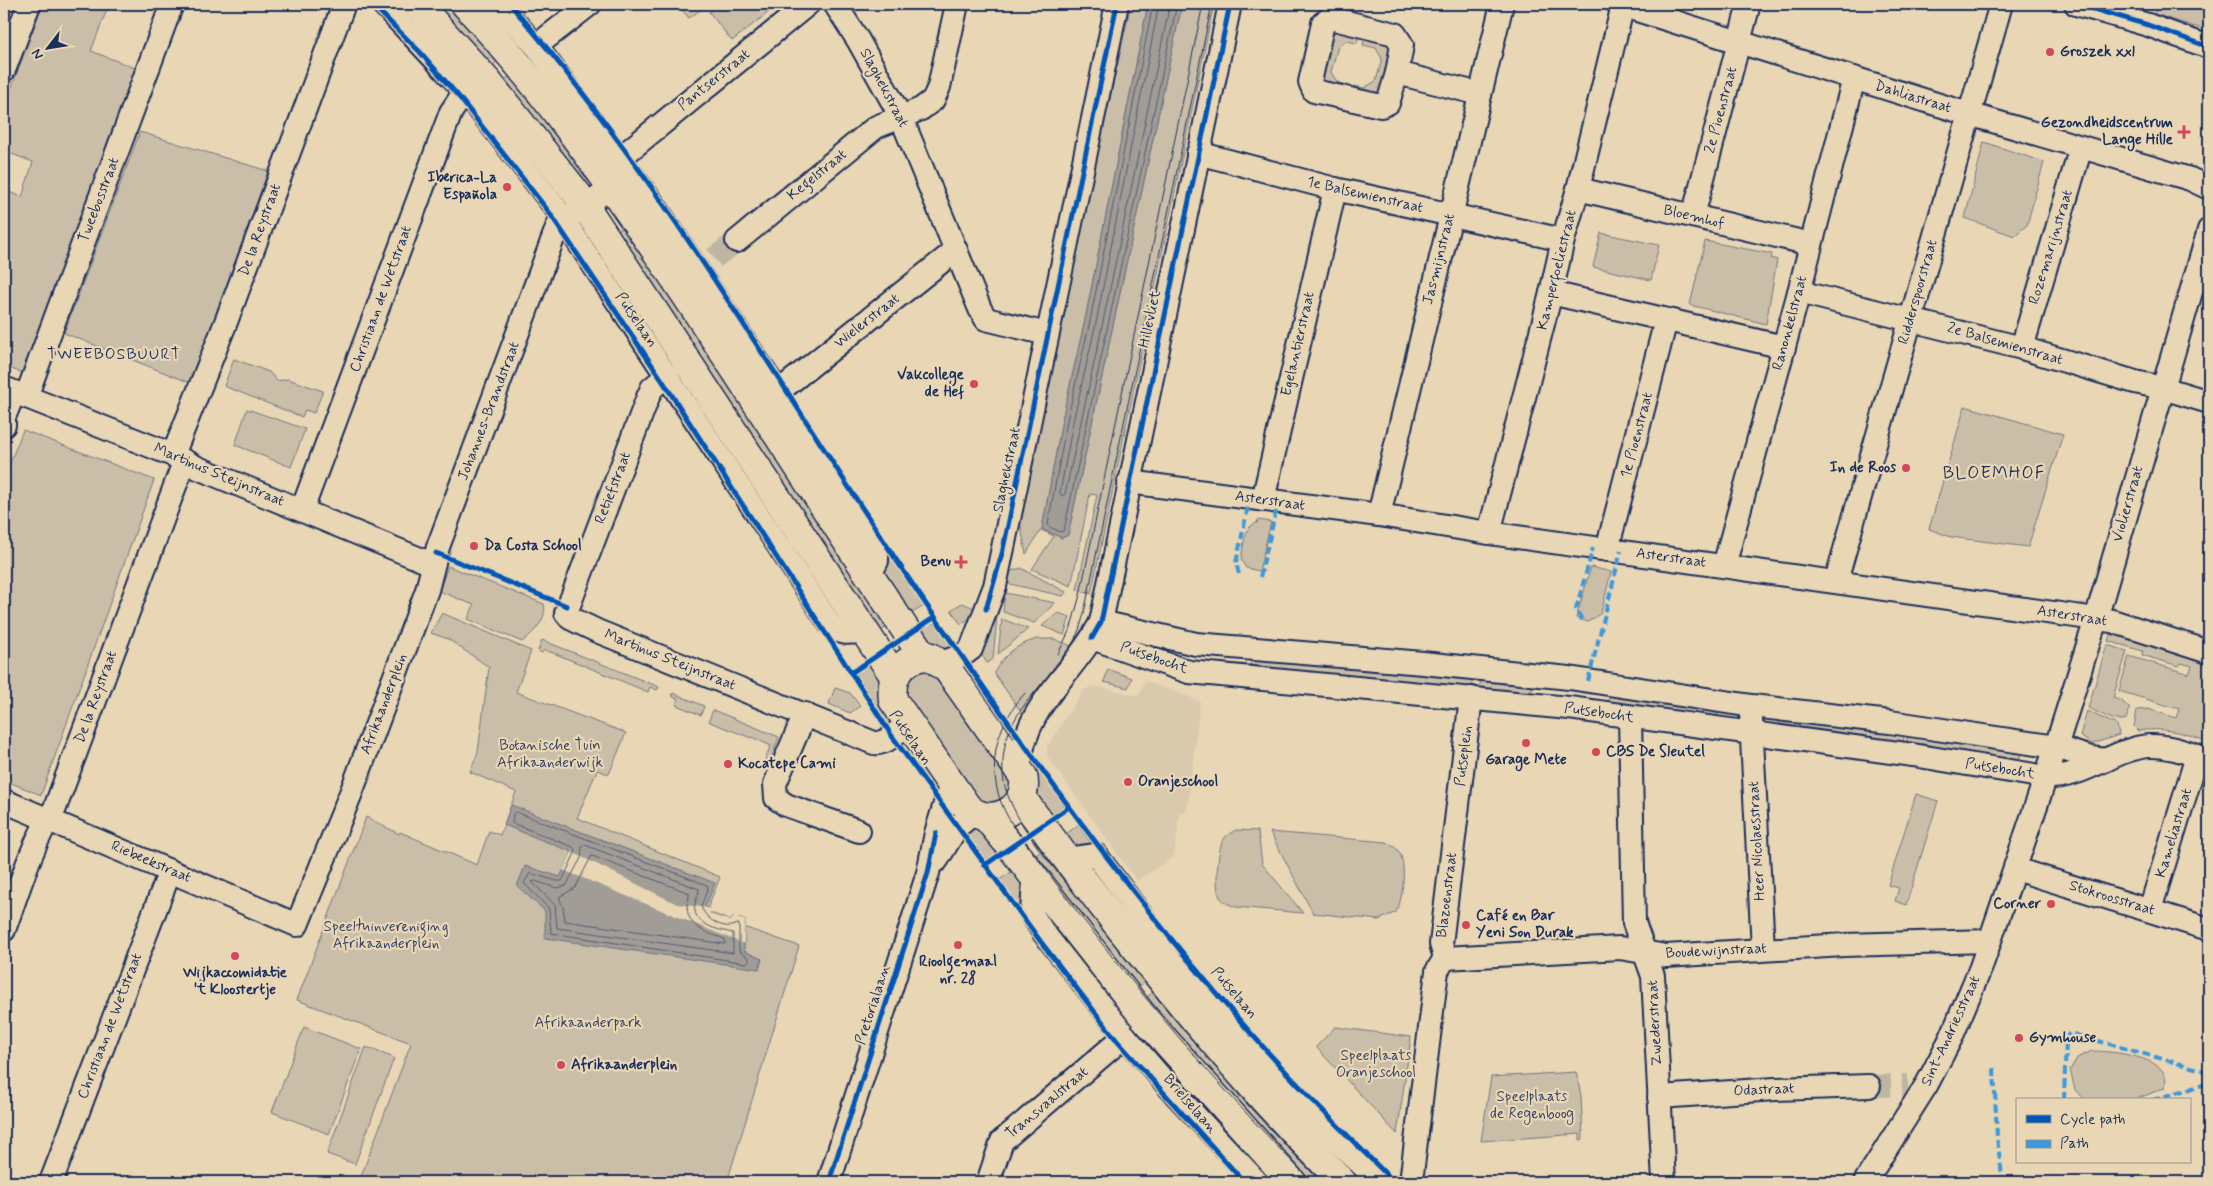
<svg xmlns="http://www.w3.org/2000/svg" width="2213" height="1186" viewBox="0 0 2213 1186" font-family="Mynerve,sans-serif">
	<rect width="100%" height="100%" fill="#e8d6b4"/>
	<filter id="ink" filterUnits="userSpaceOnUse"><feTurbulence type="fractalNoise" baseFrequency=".02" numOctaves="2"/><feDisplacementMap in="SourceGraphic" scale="10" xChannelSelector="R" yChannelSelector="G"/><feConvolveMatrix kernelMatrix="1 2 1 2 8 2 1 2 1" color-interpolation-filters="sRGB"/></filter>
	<g filter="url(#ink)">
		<!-- built -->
		<polygon fill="#d9caae" points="1145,681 1200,701 1187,812 1180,811 1174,856 1137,881 1047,756 1047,747 1083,691 1092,686 1099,687 1139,696"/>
		<!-- green -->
		<g fill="#cabea8" stroke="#727683">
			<polygon points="43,4 109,4 91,51 135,68 27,375 4,366 4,190 22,197 33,162 4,151 4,107"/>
			<polygon points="426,4 455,4 503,57 487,70"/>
			<polygon points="677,4 709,4 689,18"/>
			<polygon points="719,4 779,4 732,41 709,12"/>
			<polygon points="1131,4 1148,4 1085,320 1062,420 1042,529 1062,538 1068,535 1182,4 1214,4 1091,594 1077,590 1097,495 1090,494 1071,586 1032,569 1054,536 1041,530 1026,554 1018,511"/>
			<polygon points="2157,4 2180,4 2209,13 2209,31 2154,14"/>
			<polygon points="1339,30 1359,35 1357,43 1347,41 1338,46 1331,72 1337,82 1348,85 1346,93 1325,88 1319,78 1328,37"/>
			<polygon points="1365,36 1386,42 1395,55 1385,93 1374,100 1352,95 1354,86 1364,88 1376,81 1382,59 1376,48 1363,45"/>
			<polygon points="519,70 596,173 578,186 500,83"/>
			<polygon points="140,132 268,171 191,383 64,333"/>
			<polygon points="1984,142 2044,162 2027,225 2014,236 1965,218"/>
			<polygon points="632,222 894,622 875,635 610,235"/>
			<polygon points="1601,233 1659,245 1651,280 1593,267"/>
			<polygon points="1705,241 1772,254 1771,258 1777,260 1766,324 1690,305"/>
			<polygon points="234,359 269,372 277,381 288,379 323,391 314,413 305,410 302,417 224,386"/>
			<polygon points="1965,406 2063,434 2028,547 1951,537 1929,529"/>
			<polygon points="247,409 305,429 291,467 235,445"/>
			<polygon points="23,430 154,480 41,795 4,780 4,755 9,744 4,741 4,478"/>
			<path d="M1258 520 1271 522 1259 571 1246 568 1241 559C1244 547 1243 526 1257 523Z"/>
			<polygon points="879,537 924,606 912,613 887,575 882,578"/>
			<path d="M448 566 544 604C548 619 533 633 522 642L468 619 474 605 439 591Z"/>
			<polygon points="1591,567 1611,572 1601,613 1588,622 1576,618"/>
			<polygon points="1021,568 1066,592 1063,596 1001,582 1003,574"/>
			<polygon points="1005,593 1055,603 1034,623 1003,612"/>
			<polygon points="962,603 977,609 975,615 961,624 951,610"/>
			<polygon points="442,613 531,651 516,692 626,733 609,774 597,770 577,818 720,877 705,914 799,946 727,1182 359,1182 411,1043 297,1000 366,817 399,834 400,832 477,865 489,831 500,835 516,792 470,772 478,752 489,667 448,639 431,633"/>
			<polygon points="1058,613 1070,617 1064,635 1042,626"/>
			<polygon points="990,614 997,617 993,659 987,663 977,647"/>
			<polygon points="1002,619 1028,629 998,654"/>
			<polygon points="931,623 939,626 955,649 944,652 914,635"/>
			<path d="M2112 630 2209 660V735L2203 740C2183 732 2160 727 2138 731L2134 727 2137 710 2148 709 2176 718 2179 709 2119 691 2129 656 2189 674 2192 666 2181 663 2179 666 2142 655 2143 651 2108 641Z"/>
			<path d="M1037 639H1054L1079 649 1026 719 994 673C1004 654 1016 645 1037 639Z"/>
			<polygon points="542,640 659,687 657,690 650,687 648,692 556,654 544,650 542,653 538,651"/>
			<path d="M2107 645 2127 651 2113 698 2122 701 2130 709 2126 719C2115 724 2099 712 2088 708Z"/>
			<polygon points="1252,653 1476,674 1468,693 1250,669"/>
			<polygon points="874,662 897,717 890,726 857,675 859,671"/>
			<polygon points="965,663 1018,741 1014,756 953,667"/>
			<polygon points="930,668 1008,765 1013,793 986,809 912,718 902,682 907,676"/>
			<polygon points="1108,669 1132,678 1128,688 1104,682"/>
			<polygon points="1484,675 1542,681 1522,696 1476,693"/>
			<polygon points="835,688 850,693 860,706 850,713 829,704"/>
			<polygon points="1609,688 1719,705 1717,722 1608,707"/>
			<polygon points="673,693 704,706 701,715 676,705 678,699 672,696"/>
			<polygon points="713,710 779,737 770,761 765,759 771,746 752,737 751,738 710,722 709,720"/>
			<polygon points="2087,711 2117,725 2119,735 2092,744 2080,736"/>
			<polygon points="1780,715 1904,734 1903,746 1778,729"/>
			<polygon points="1908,734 2022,749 2019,763 1906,746"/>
			<polygon points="909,737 939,779 940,799 901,742"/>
			<polygon points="1027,753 1064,806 1044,820 1031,799"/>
			<polygon points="1916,794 1938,801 1906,905 1895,901 1899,888 1888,885"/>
			<polygon points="1078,825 1096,850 1071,852 1061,838"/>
			<polygon points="979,826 1005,847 985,861 964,831"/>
			<path d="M1236 830 1258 831 1262 864 1303 913 1236 907C1230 905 1224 903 1220 897 1214 888 1218 849 1223 840 1226 835 1231 833 1236 830Z"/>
			<path d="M1270 832 1386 842C1391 845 1396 847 1399 852 1407 863 1403 900 1396 912L1379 920 1313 913Z"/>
			<polygon points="1048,846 1150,978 1131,993 1029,860"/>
			<polygon points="1019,867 1026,906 1021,911 999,880"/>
			<polygon points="1039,897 1120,1002 1115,1006 1050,921 1045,925"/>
			<polygon points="1158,988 1334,1182 1300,1182 1140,1003"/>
			<polygon points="1128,1012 1280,1182 1272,1182 1223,1131 1124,1017"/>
			<polygon points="304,1027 361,1049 329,1134 272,1112"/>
			<polygon points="1335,1027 1411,1037 1397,1134 1316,1047"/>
			<polygon points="366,1047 394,1058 355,1164 327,1154"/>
			<path d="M2092 1051C2111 1051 2177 1057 2164 1088L2134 1100H2086L2075 1090 2070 1070 2077 1058Z"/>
			<polygon points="1576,1072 1581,1096 1583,1139 1580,1140 1580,1134 1481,1141 1491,1077"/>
		</g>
		<!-- water -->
		<g fill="#a19d96" stroke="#6b7180">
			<polygon points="1148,4 1182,4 1068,535 1062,538 1042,529 1062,420 1085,320"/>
			<polygon points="511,805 715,883 705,907 709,908 708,912 731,921 733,917 745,920 744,951 762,959 759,969 545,938 545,911 517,886 525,866 560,877 572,852 504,825"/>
		</g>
		<!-- pier -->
		<polygon fill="#e8d6b4" points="572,852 677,904 709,908 710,914 731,921 733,917 745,920 744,944 563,870"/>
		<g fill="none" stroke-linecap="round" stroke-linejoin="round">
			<!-- shore -->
			<g stroke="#515b74" stroke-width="1">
				<polyline points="1153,4 1090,321 1067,421 1048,524 1049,527 1061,532 1064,530 1177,4"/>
				<polyline points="1159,4 1096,323 1073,422 1060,493 1062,496 1065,494 1100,336 1170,4"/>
				<path d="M516 812 707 885 708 888 701 906C704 917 719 928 731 926 734 926 736 924 739 924V951L749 958V961L746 963 551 933 549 909 524 883 530 873 557 881H562L576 851 573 847 512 823 513 814Z"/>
				<path d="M585 845 699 889C699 895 696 898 695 904 691 925 719 930 733 933V953L557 928 555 905 532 882 535 881 557 888 566 886 581 858 582 847Z"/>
				<path d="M592 856 689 893C690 898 686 903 687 908 689 929 708 933 725 939V944L565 921 563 907 559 897 575 888Z"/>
			</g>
			<!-- minor-tunnel -->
			<g stroke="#bfb5a3" stroke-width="22" stroke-dasharray="22 11" stroke-linecap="butt">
				<polyline points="714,258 737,241"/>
				<polyline points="1869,1086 1908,1085"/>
			</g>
			<defs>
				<g id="minor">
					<path d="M383 4 465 91 556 208 830 624C840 636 851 633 865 631"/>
					<polyline points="498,4 536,46 654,205 778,392 791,422 877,554 877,561 870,575"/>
					<polyline points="835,4 858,40 901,117 980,309 986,319 1047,334"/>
					<polyline points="1618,4 1952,109 2190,179 2209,188"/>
					<polyline points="2076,4 2148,25 2209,47"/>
					<polygon points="1330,18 1395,34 1402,45 1397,73 1388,103 1381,106 1314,91 1310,82 1323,23"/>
					<polyline points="536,46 590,4"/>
					<polyline points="4,70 29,4"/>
					<polyline points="1397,73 1480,94"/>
					<polyline points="1198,153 1335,189 1563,240"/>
					<polyline points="620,158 808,4"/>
					<polyline points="1578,189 1811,244"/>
					<polyline points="1693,216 1749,4"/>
					<polyline points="737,241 876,127 921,109 933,100 939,87 957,4"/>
					<polyline points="1799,292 2022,348 2135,382 2163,388 2209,402"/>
					<polyline points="1551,293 1784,347"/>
					<polyline points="2022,348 2081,147"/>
					<path d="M668 375 652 388 648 397 566 613 570 618 597 631 874 743C888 745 899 730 908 721"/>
					<polyline points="4,388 173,455 198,468 432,564"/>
					<polyline points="778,392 956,250"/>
					<polyline points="26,397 172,4"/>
					<polyline points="4,425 4,417 14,393"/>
					<polyline points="173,455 226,322 344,4"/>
					<polyline points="1129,482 1379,515 1489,533 2096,619 2112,621 2209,652"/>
					<polyline points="1263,500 1335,189"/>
					<polyline points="302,510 451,112 465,91"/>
					<polyline points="1379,515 1502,4"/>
					<polyline points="1489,533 1551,293 1563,240 1578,189 1623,5"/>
					<polyline points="1607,550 1666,320"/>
					<polyline points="1724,566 1799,292 1854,78"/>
					<polyline points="1836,581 2001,4"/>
					<polyline points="1101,622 1196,644 1423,663 1569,678 1752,706 1890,722 2056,747 2091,758 2106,760"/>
					<path d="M1092 638 1189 672 1569 708 1913 755 2046 777C2083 779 2113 749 2149 746 2169 745 2191 754 2209 760"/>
					<polyline points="941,663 963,655 971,649 995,586 1117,4"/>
					<polyline points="805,714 775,784 776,798 786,805 859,831"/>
					<polyline points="1630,717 1634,923 1653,976 1664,1182"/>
					<polyline points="1751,720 1763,949"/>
					<path d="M1019 770C1024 704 1073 676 1101 622L1230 4"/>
					<polyline points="4,801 297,925 351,793 427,590 438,547 555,233 558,225 565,219 612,187"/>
					<polyline points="1066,859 1096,855 1157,937 1204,996 1302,1108 1380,1182"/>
					<polyline points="937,860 957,827 974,813"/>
					<polyline points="2015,869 2209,929"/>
					<polyline points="1034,877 1032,914 1044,933 1125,1036 1177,1096 1257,1182"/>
					<polyline points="2150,910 2197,756"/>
					<path d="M4 930C19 889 31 845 55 808L184 462"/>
					<polyline points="1445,958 1620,948 1666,956 1844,945 1989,941"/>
					<polyline points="1659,1097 1775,1089 1869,1086"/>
					<polyline points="51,1182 170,871"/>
					<polyline points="829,1182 928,873 936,833 951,784"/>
					<polyline points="988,1182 1002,1141 1125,1036"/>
					<polyline points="1411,1182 1437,971 1445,958 1441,944 1471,698"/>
					<polyline points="1865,1182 1927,1084 1951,1038 1981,967 2056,747 2096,619 2209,230"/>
				</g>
				<g id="major">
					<polyline points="417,4 487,81 577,194 894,676"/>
					<path d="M465 4C541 85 604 175 667 267 754 396 836 527 923 656"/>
					<path d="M923 656 931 657 948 670 1023 776C1031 809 990 830 967 807L893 700C890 677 900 661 923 656Z"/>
					<path d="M1021 797C1094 898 1172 995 1254 1089 1282 1121 1313 1151 1342 1182"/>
					<polyline points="986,817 1011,847 1144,1017 1292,1182"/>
				</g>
			</defs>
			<!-- minor casing -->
			<use href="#minor" stroke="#1b2f5e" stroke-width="26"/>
			<!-- major casing -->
			<use href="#major" stroke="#1b2f5e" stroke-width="31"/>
			<!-- minor -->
			<use href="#minor" stroke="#e8d6b4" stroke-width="22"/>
			<!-- major -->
			<use href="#major" stroke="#e8d6b4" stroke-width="28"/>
			<!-- tram -->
			<g stroke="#1b2f5e" stroke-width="1">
				<path d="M1212 4 1084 613C1081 625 1077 637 1070 648 1048 683 1010 708 1004 751 1002 765 1002 780 1007 793 1021 832 1053 866 1079 899 1154 998 1235 1094 1323 1182"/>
				<polyline points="1058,654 1071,627 1080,595 1203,4"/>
				<path d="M1026 692C1000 721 988 754 998 793 1006 824 1034 852 1052 878 1131 985 1218 1087 1312 1182"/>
			</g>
			<!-- quiet -->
			<g stroke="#3a97de" stroke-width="4" stroke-dasharray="8 4" stroke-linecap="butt">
				<polyline points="1239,574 1236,563 1250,498"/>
				<polyline points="1260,577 1278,503"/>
				<polyline points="1582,620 1576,609 1593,548"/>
				<polyline points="1588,681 1621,551"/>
				<polyline points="1994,1068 1997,1138 2003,1182"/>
				<polyline points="2064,1100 2066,1037 2070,1033 2209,1072"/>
				<polyline points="2153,1100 2209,1083"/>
			</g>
			<defs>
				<g id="cycleway">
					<polyline points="372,4 420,52 459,97 549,212 662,380 892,736 1041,942 1118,1042 1244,1182"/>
					<path d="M510 4C672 191 792 409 932 613 1038 767 1148 921 1275 1060 1313 1102 1354 1142 1394 1182"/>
					<polyline points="2076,4 2148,25 2209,47"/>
					<polyline points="436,553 567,606"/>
					<polyline points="986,609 1002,554 1117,4"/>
					<polyline points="1092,638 1101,622 1230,4"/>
					<polyline points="851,673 935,617"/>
					<polyline points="985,865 1069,807"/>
					<polyline points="829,1182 928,873 936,833"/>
				</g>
			</defs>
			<!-- cycleway casing -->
			<use href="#cycleway" stroke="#e8d6b4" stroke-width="8"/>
			<!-- cycleway -->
			<use href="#cycleway" stroke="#0057b8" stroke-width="5"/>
		</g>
	</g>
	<!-- markers -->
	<g fill="#d1495b" stroke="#e8d6b4" stroke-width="2">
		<circle cx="2050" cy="52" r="5"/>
		<path d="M2181.5 124.5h5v5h5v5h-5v5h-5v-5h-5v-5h5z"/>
		<circle cx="507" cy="187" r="5"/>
		<circle cx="974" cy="384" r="5"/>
		<circle cx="1906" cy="468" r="5"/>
		<circle cx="474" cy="546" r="5"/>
		<path d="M958.5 554.5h5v5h5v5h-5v5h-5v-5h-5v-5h5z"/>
		<circle cx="1526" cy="743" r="5"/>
		<circle cx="1596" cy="752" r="5"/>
		<circle cx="728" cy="764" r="5"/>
		<circle cx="1128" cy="782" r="5"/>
		<circle cx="2051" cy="904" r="5"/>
		<circle cx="1466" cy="925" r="5"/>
		<circle cx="958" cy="945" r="5"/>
		<circle cx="235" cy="956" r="5"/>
		<circle cx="2019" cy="1038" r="5"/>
		<circle cx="561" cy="1065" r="5"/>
	</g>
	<g text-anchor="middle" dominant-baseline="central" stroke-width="4.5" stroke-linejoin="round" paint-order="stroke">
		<!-- poi labels -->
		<g font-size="15" font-weight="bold" fill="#1b2f5e" stroke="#e8d6b4" text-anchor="start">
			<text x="2060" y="52">Groszek xxl</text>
			<text x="2173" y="123" text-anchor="end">Gezondheidscentrum<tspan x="2173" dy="17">Lange Hille</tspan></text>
			<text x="497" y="178" text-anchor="end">Iberica-La<tspan x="497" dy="17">Española</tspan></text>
			<text x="964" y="375" text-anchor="end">Vakcollege<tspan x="964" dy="17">de Hef</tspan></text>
			<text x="1896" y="468" text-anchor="end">In de Roos</text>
			<text x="484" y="546">Da Costa School</text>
			<text x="951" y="562" text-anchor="end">Benu</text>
			<text x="1606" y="752">CBS De Sleutel</text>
			<text x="1526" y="760" text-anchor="middle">Garage Mete</text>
			<text x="738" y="764">Kocatepe Cami</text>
			<text x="1138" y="782">Oranjeschool</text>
			<text x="2041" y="904" text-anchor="end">Corner</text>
			<text x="1476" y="916">Café en Bar<tspan x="1476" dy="17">Yeni Son Durak</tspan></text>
			<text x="958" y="962" text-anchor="middle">Rioolgemaal<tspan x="958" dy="17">nr. 28</tspan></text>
			<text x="235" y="973" text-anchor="middle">Wijkaccomidatie<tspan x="235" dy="17">'t Kloostertje</tspan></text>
			<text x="2029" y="1038">Gymhouse</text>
			<text x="571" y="1065">Afrikaanderplein</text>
		</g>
		<!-- street labels -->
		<g font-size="15" fill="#1b2f5e" stroke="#e8d6b4">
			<text transform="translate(714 80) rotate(-39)">Pantserstraat</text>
			<text transform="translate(884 88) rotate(62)">Slaghekstraat</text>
			<text transform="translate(1913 97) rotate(17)">Dahliastraat</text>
			<text transform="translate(1721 110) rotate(-75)">2e Pioenstraat</text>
			<text transform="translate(817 175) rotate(-39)">Kegelstraat</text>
			<text transform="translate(1365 195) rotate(13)">1e Balsemienstraat</text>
			<text transform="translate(99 200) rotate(-69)">Tweebosstraat</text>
			<text transform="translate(1694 217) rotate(13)">Bloemhof</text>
			<text transform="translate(260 230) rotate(-70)">De la Reystraat</text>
			<text transform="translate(2051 247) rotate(-73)">Rozemarijnstraat</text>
			<text transform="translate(1439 259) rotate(-76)">Jasmijnstraat</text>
			<text transform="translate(1557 270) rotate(-76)">Kamperfoeliestraat</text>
			<text transform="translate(1918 292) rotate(-74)">Ridderspoorstraat</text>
			<text transform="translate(381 299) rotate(-70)">Christiaan de Wetstraat</text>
			<text transform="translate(1150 319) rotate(-78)">Hillevliet</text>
			<text transform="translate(636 320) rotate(56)">Putselaan</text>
			<text transform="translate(867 321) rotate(-38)">Wielerstraat</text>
			<text transform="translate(1790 323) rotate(-75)">Ranonkelstraat</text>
			<text transform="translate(1298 344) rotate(-77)">Egelantierstraat</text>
			<text transform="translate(2005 344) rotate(16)">2e Balsemienstraat</text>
			<text transform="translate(489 411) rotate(-69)">Johannes-Brandstraat</text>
			<text transform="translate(1637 435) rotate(-75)">1e Pioenstraat</text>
			<text transform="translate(1007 470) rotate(-78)">Slaghekstraat</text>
			<text transform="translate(219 475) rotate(23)">Martinus Steijnstraat</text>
			<text transform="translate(613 488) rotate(-69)">Retiefstraat</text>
			<text transform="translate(1270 501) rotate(8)">Asterstraat</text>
			<text transform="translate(2128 504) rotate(-74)">Violierstraat</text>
			<text transform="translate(1671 558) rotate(8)">Asterstraat</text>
			<text transform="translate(2072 616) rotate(9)">Asterstraat</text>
			<text transform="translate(1154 658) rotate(19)">Putsebocht</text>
			<text transform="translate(670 660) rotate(22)">Martinus Steijnstraat</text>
			<text transform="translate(96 697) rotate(-70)">De la Reystraat</text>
			<text transform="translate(384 704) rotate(-69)">Afrikaanderplein</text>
			<text transform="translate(1599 713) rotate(8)">Putsebocht</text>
			<text transform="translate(910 738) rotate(56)">Putselaan</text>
			<text transform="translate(1464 756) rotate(-83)">Putseplein</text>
			<text transform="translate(2000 769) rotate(9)">Putsebocht</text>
			<text transform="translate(2174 833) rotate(-73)">Kameliastraat</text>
			<text transform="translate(1757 841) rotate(-93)">Heer Nicolaesstraat</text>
			<text transform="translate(151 862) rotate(23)">Riebeekstraat</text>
			<text transform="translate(1447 895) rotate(-83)">Blazoenstraat</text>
			<text transform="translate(2112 898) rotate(17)">Stokroosstraat</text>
			<text transform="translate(1716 951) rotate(-3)">Boudewijnstraat</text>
			<text transform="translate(1234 993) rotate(50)">Putselaan</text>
			<text transform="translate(873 1005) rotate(-72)">Pretorialaan</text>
			<text transform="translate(1655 1023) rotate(-93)">Zwederstraat</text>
			<text transform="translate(110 1026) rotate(-69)">Christiaan de Wetstraat</text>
			<text transform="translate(1951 1031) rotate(-65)">Sint-Andriesstraat</text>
			<text transform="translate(1764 1090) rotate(-3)">Odastraat</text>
			<text transform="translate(1047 1103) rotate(-40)">Transvaalstraat</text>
			<text transform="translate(1190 1104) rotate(49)">Brielselaan</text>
		</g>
		<!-- park labels -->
		<g font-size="15" fill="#354469" stroke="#e8d6b4">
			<text x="550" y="746">Botanische Tuin<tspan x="550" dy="17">Afrikaanderwijk</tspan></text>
			<text x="386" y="927">Speeltuinvereniging<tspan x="386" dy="17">Afrikaanderplein</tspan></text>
			<text x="588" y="1023">Afrikaanderpark</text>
			<text x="1376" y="1056">Speelplaats<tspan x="1376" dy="17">Oranjeschool</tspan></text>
			<text x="1532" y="1097">Speelplaats<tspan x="1532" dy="17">de Regenboog</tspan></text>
		</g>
		<!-- neighbourhood labels -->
		<g font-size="16" letter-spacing="1" fill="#1b2f5e" stroke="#e8d6b4">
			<text x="114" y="354">TWEEBOSBUURT</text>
		</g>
		<!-- quarter labels -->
		<g font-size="18" letter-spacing="1" fill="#1b2f5e" stroke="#e8d6b4">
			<text x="1994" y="473">BLOEMHOF</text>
		</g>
	</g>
	<!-- margin -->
	<rect width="2213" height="1186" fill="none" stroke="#e8d6b4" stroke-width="20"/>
	<rect x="10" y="10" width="2193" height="1166" fill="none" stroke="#1b2f5e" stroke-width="2" filter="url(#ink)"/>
	<!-- legend -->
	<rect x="2016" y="1098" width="175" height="65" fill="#e8d6b4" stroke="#969392"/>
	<rect x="2026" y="1115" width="25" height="8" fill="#0057b8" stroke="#969392"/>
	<text x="2060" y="1124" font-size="15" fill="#1b2f5e">Cycle path</text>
	<rect x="2026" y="1140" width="25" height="8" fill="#3a97de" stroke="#969392"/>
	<text x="2060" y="1148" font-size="15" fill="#1b2f5e">Path</text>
	<!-- north arrow -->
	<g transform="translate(48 48) rotate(239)" stroke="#e8d6b4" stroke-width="4" paint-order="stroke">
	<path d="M0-4L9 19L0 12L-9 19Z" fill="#1b2f5e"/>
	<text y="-8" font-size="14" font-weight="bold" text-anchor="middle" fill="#1b2f5e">N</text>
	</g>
</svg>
